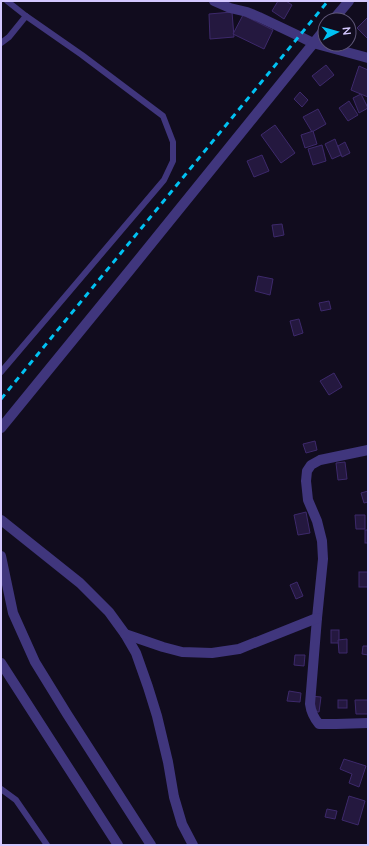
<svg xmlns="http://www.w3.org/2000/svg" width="369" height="846" viewBox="0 0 369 846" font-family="Mulish,sans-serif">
	<rect width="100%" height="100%" fill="#110c1e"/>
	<!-- building -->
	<g fill="#24183f" stroke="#3d296b">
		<polygon points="278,1 286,1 292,5 284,19 272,11"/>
		<polygon points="232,12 234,37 210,39 209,14"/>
		<polygon points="243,15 273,30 264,49 233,34"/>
		<polygon points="368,17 368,37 367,38 357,28"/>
		<polygon points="326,65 334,75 320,86 312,76"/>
		<polygon points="359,66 368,70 368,97 351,90"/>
		<polygon points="300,92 308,100 302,107 294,99"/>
		<polygon points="361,94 368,108 359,113 353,98"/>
		<polygon points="349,101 358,115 348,121 339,108"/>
		<polygon points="318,109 326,124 312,132 303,117"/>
		<polygon points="275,125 295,153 281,163 261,135"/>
		<polygon points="313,131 317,144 305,148 301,135"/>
		<polygon points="335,139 341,155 332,159 325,144"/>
		<polygon points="345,142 350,153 342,157 338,146"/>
		<polygon points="322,145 326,161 313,165 308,149"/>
		<polygon points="262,155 269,171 254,177 247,161"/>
		<polygon points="282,224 284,235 274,237 272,225"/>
		<polygon points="258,276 273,279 270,295 255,291"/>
		<polygon points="329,301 331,309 321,311 319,303"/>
		<polygon points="299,319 303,333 294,336 290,321"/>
		<polygon points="334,373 342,387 329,395 320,381"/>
		<polygon points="315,441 317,450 306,453 303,444"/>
		<polygon points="345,462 347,479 338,480 336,463"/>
		<polygon points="368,491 368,502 364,503 361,493"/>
		<polygon points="306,512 310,533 298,535 294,515"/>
		<polygon points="355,515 365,515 365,529 356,529"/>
		<rect x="365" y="530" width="3" height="13"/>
		<rect x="359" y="572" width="9" height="15"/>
		<polygon points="297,582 303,596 296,599 290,585"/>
		<rect x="331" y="630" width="8" height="13"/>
		<polygon points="347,639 347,653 339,653 338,640"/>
		<polygon points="363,646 368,646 368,655 362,654"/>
		<polygon points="295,655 305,655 304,666 294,665"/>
		<polygon points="289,691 301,693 300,702 287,701"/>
		<polygon points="310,696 321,697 319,712 309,711"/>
		<rect x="338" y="700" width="9" height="8"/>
		<polygon points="355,700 368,700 368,714 356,714"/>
		<polygon points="344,759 366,766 359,787 349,783 352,774 340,769"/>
		<polygon points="349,796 365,801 358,825 342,820"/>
		<polygon points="327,809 337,811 335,819 325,817"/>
	</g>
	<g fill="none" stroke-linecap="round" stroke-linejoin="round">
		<!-- service -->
		<g stroke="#40367d" stroke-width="6">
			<polyline points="7,1 26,16"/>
			<polyline points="1,43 9,37 26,16 82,55 163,116 173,142 173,161 164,180 1,372"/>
			<polyline points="1,789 16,800 47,845"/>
		</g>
		<!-- minor -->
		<g stroke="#40367d" stroke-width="10">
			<polyline points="214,1 230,8 247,12 259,17 299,36 313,43 368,58"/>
			<path d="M368 450 320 460 311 465 307 471 306 481 308 500 317 521 322 541 323 559 317 618 310 704C311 712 313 717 319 724H336L368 723"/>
			<polyline points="1,520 80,583 109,612 125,634 136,653 148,687 157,716 168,762 174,797 182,824 193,845"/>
			<polyline points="125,634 163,647 182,652 212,653 239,649 317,618"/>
			<polyline points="1,663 118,845"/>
		</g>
		<!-- tertiary -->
		<g stroke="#40367d" stroke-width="10">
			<polyline points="333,20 349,1"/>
			<polyline points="1,428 130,270 325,29"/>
			<polyline points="1,556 13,613 35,662 67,714 151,845"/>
		</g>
		<!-- rail -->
		<polyline stroke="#00c2f3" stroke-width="3" stroke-dasharray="6 5" stroke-linecap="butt" points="1,399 328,1"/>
	</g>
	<!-- border -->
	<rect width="369" height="846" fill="none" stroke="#d4c8ff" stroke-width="4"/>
	<!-- north arrow -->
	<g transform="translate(337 32) rotate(84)"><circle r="19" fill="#110c1e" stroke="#5f5778"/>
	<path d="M0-3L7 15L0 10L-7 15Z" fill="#00c2f3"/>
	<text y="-6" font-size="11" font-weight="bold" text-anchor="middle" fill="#d4c8ff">N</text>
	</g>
</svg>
